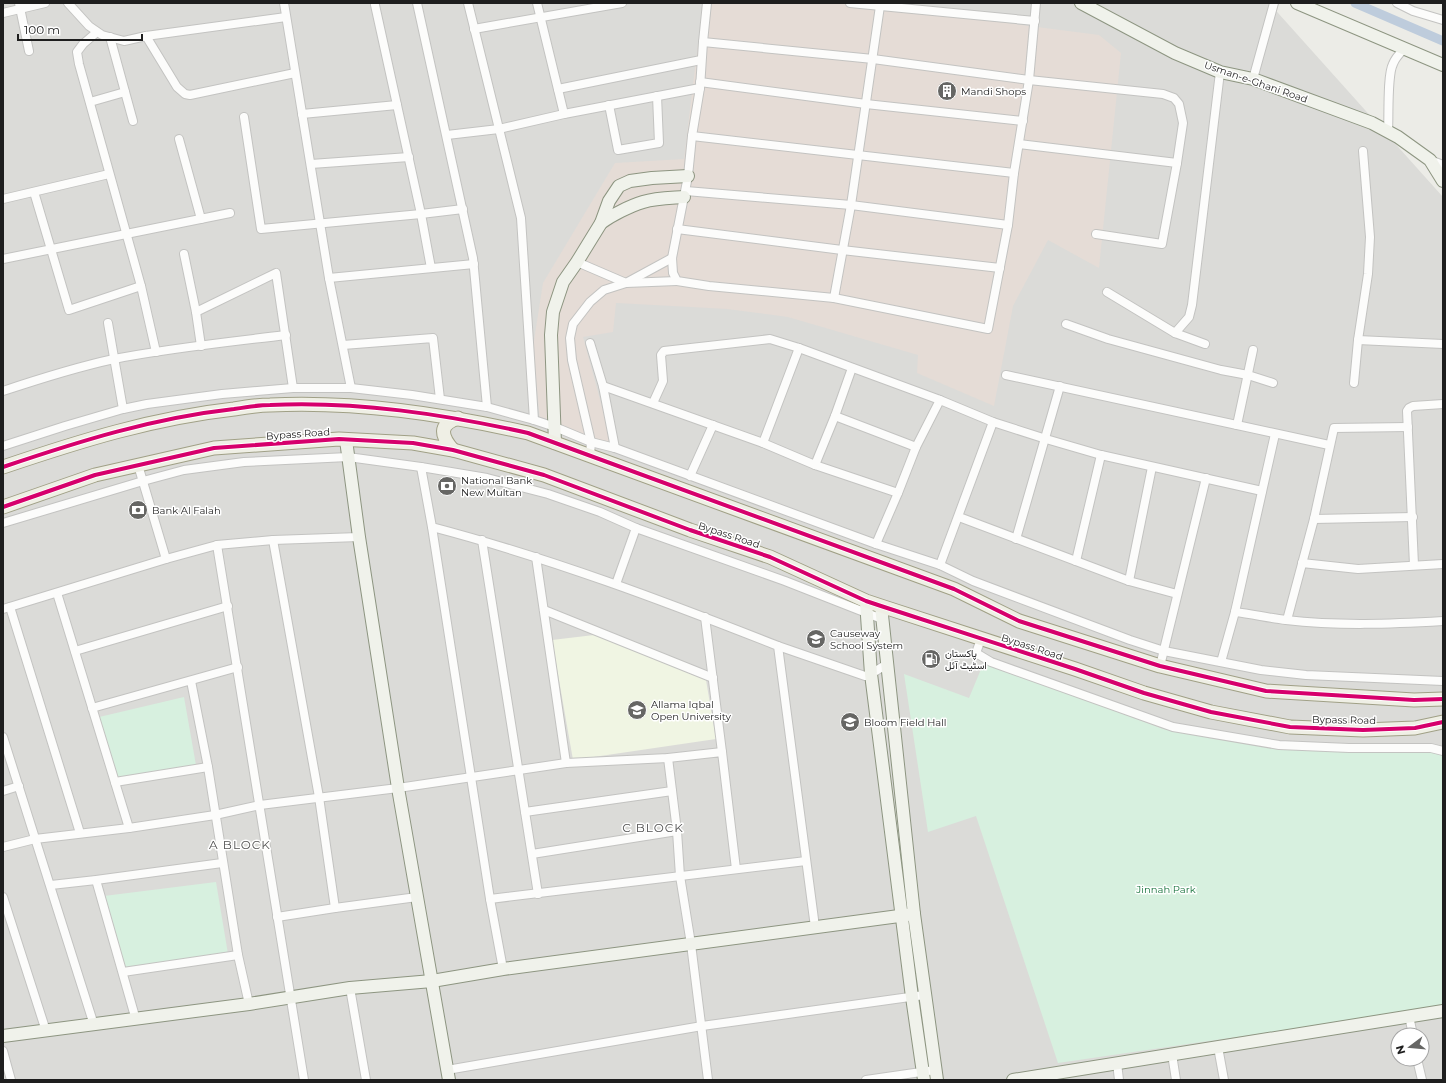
<svg xmlns="http://www.w3.org/2000/svg" width="1446" height="1083" viewBox="0 0 1446 1083" font-family="Montserrat,Vazirmatn,sans-serif">
	<rect width="100%" height="100%" fill="#ecece7"/>
	<!-- residential -->
	<path fill="#dbdbd8" fill-rule="evenodd" d="M3 3H1269L1443 197V1080H3ZM1398 1035H1422V1059H1398Z"/>
	<!-- commercial -->
	<polygon fill="#e5dcd6" points="703,3 853,3 1099,35 1121,53 1099,268 1048,240 1013,306 994,406 917,373 918,355 788,317 727,309 616,303 613,332 583,337 612,444 540,421 533,347 543,283 615,163 684,159"/>
	<!-- education -->
	<polygon fill="#f0f5e3" points="594,635 706,680 716,739 573,760 552,640"/>
	<!-- park -->
	<g fill="#d7f0df">
		<polygon points="984,662 1163,729 1246,744 1349,748 1354,752 1443,753 1443,1007 1058,1063 976,816 928,832 904,674 969,698"/>
		<polygon points="184,697 197,771 116,785 95,718"/>
		<polygon points="216,882 228,954 123,972 104,896"/>
	</g>
	<g fill="none" stroke-linecap="round" stroke-linejoin="round">
		<!-- canal -->
		<polyline stroke="#beccdc" stroke-width="9" points="1355,3 1443,41"/>
		<defs>
			<g id="street">
				<polyline points="19,3 29,51"/>
				<polyline points="68,3 89,26 102,35 124,41 146,36 286,17"/>
				<polyline points="284,3 329,278 351,388"/>
				<polyline points="417,3 473,258 487,407"/>
				<polyline points="468,3 521,218 534,420"/>
				<polyline points="537,3 564,114"/>
				<polyline points="707,3 703,42 700,88 692,136 688,176 672,258 673,273 677,281 709,286 834,298 988,329 1008,225 1014,173 1029,80 1036,3"/>
				<polyline points="850,3 1035,21"/>
				<polyline points="1397,3 1413,11 1443,20"/>
				<polyline points="375,5 421,214 431,268"/>
				<polyline points="3,13 45,3"/>
				<polyline points="474,29 622,3"/>
				<polyline points="97,32 83,44 77,52 79,64 141,286 156,352"/>
				<polyline points="146,36 177,87 185,94 190,95 295,73"/>
				<polyline points="110,37 133,121"/>
				<polyline points="703,42 873,59 1029,80 1163,94 1174,98 1179,104 1183,123 1177,163 1162,244 1096,234"/>
				<polyline points="1253,79 1274,3"/>
				<polyline points="700,82 866,104 1023,121"/>
				<polyline points="558,89 701,60"/>
				<polyline points="90,102 125,92"/>
				<polyline points="609,105 618,150 659,143 657,96"/>
				<polyline points="302,114 397,105"/>
				<polyline points="244,117 261,229 421,214 463,209"/>
				<path d="M1388 132C1389 117 1387 75 1393 64 1395 58 1399 54 1404 49"/>
				<polyline points="447,135 499,129 564,114 700,88"/>
				<polyline points="692,136 1014,173"/>
				<polyline points="179,139 201,219"/>
				<polyline points="1019,144 1177,163"/>
				<polyline points="1430,160 1443,165"/>
				<polyline points="311,164 409,157"/>
				<polyline points="686,191 851,205 1008,225"/>
				<polyline points="34,192 69,310 141,286"/>
				<polyline points="3,199 109,174"/>
				<polyline points="677,229 842,250 1000,268"/>
				<polyline points="184,254 196,312 201,346"/>
				<polyline points="3,259 230,213"/>
				<polyline points="577,262 626,283 677,281"/>
				<polyline points="329,278 474,264"/>
				<polyline points="1107,292 1175,333 1205,344"/>
				<polyline points="834,298 851,205 880,6"/>
				<polyline points="196,312 276,273 293,388"/>
				<polyline points="108,323 123,409"/>
				<polyline points="1066,324 1108,339 1221,370 1248,375 1273,383"/>
				<polyline points="1175,333 1189,317 1192,305 1220,72"/>
				<polyline points="1358,340 1443,344"/>
				<polyline points="590,343 603,386 615,448"/>
				<polyline points="343,345 433,338 440,399"/>
				<polyline points="1006,375 1329,445"/>
				<polyline points="1354,383 1358,340 1368,274 1370,237 1363,151"/>
				<polyline points="603,386 763,443 815,465 898,493"/>
				<path d="M3 391C39 379 77 367 114 359 170 348 229 342 286 335"/>
				<polyline points="653,403 663,381 661,355 664,351 770,339 799,348 940,400 993,422 1046,439 1101,455 1262,491"/>
				<polyline points="835,416 916,447"/>
				<polyline points="1237,425 1253,350"/>
				<polyline points="763,443 799,348"/>
				<polyline points="3,446 65,426 123,409 147,404 222,394 293,388 351,388 412,395 487,407 534,420 555,427 591,442 615,448 876,544 940,565 973,581 1130,640 1164,651 1261,670 1306,675 1443,681"/>
				<polyline points="590,455 591,442 572,360 570,338 573,324 590,302 604,290 626,283 672,258"/>
				<polyline points="138,465 166,559"/>
				<polyline points="815,465 835,416 852,368"/>
				<path d="M421 467 432 527C550 558 664 601 778 646L815 927"/>
				<polyline points="690,476 713,425"/>
				<polyline points="959,517 1129,581 1177,594"/>
				<polyline points="1314,519 1413,517"/>
				<polyline points="3,523 143,481 184,470 244,462 348,457 421,467 487,478 548,494 600,512 636,528 785,581 882,619"/>
				<polyline points="432,527 490,899 503,969"/>
				<polyline points="1016,539 1060,386"/>
				<polyline points="273,540 319,797 335,908"/>
				<polyline points="482,540 538,894"/>
				<polyline points="876,544 898,493 916,447 940,400"/>
				<polyline points="217,545 304,1080"/>
				<polyline points="536,557 566,763"/>
				<polyline points="1076,561 1101,455"/>
				<polyline points="1302,563 1358,569 1443,564"/>
				<polyline points="940,565 993,422"/>
				<polyline points="1414,565 1407,411 1409,408 1413,406 1443,404"/>
				<polyline points="1129,581 1152,467"/>
				<polyline points="616,584 636,528"/>
				<polyline points="57,593 129,828"/>
				<polyline points="10,607 80,833"/>
				<polyline points="3,609 166,559 217,545 273,540 359,537"/>
				<polyline points="544,610 713,678"/>
				<path d="M1235 612C1252 614 1269 618 1286 620 1338 626 1391 624 1443 621"/>
				<polyline points="705,617 722,752"/>
				<polyline points="1287,620 1314,519 1334,428 1408,427"/>
				<polyline points="981,639 976,653 991,662 1173,727 1279,745 1349,748 1431,748 1443,751"/>
				<polyline points="778,646 865,676 871,674 887,664"/>
				<polyline points="75,651 228,606"/>
				<polyline points="1221,662 1235,612 1275,434"/>
				<polyline points="1160,666 1206,478"/>
				<polyline points="191,681 208,767 238,955 249,1004"/>
				<polyline points="92,708 238,667"/>
				<polyline points="3,737 94,1025"/>
				<polyline points="668,758 677,831 680,876 691,944 708,1080"/>
				<polyline points="115,782 208,767"/>
				<polyline points="3,791 19,786"/>
				<polyline points="525,812 672,791"/>
				<polyline points="3,847 35,839 129,828 215,815 260,805 398,788 566,763 668,758 722,752 736,869"/>
				<polyline points="532,854 677,831"/>
				<polyline points="96,880 136,1020"/>
				<polyline points="51,885 96,880 222,863"/>
				<polyline points="3,897 46,1031"/>
				<polyline points="490,899 806,861"/>
				<polyline points="277,917 335,908 417,897"/>
				<polyline points="123,972 238,955"/>
				<polyline points="350,988 366,1080"/>
				<polyline points="1409,1016 1413,1035"/>
				<polyline points="1218,1047 1224,1080"/>
				<polyline points="3,1051 11,1080"/>
				<polyline points="1172,1054 1176,1080"/>
				<polyline points="1417,1059 1422,1080"/>
				<polyline points="1117,1063 1119,1080"/>
				<polyline points="447,1070 702,1026 924,995"/>
				<polyline points="866,1080 935,1070"/>
			</g>
			<g id="secondary">
				<polyline points="1081,3 1175,53 1220,72 1253,79 1372,123 1398,137 1430,160 1443,181"/>
				<polyline points="1297,3 1443,65"/>
				<path d="M601 223C612 215 630 206 643 202 656 198 671 198 684 197"/>
				<polyline points="346,440 359,537 398,788 449,1080"/>
				<polyline points="555,443 551,335 553,312 563,282 577,262 601,223 609,201 619,186 630,181 652,178 688,176"/>
				<polyline points="866,601 871,674 912,997 924,1080"/>
				<polyline points="881,606 914,914 937,1080"/>
				<polyline points="3,1036 249,1004 350,988 432,981 503,969 914,914"/>
				<polyline points="1013,1080 1443,1011"/>
			</g>
			<g id="primary">
				<path d="M453 450C441 436 438 425 458 418"/>
				<path d="M3 467C80 441 153 418 234 409 246 407 258 405 270 405 357 401 443 414 528 433L954 589 1019 621 1160 666 1266 691 1414 700 1443 699"/>
				<polyline points="3,507 95,475 214,448 339,439 413,443 453,450 544,475 690,530 770,557 866,601 881,606 1075,669 1144,693 1211,712 1290,727 1363,730 1415,728 1443,722"/>
			</g>
		</defs>
		<!-- street casing -->
		<use href="#street" stroke="#c3c3c1" stroke-width="10"/>
		<!-- secondary casing -->
		<use href="#secondary" stroke="#8d9581" stroke-width="14"/>
		<!-- primary casing -->
		<use href="#primary" stroke="#a0a086" stroke-width="15"/>
		<!-- street -->
		<use href="#street" stroke="#fcfcfb" stroke-width="8"/>
		<!-- secondary -->
		<use href="#secondary" stroke="#f0f2eb" stroke-width="12"/>
		<!-- primary -->
		<use href="#primary" stroke="#efefe5" stroke-width="13"/>
		<defs>
			<g id="cycleway">
				<path d="M3 467C80 441 153 418 234 409 246 407 258 405 270 405 357 401 443 414 528 433L954 589 1019 621 1160 666 1266 691 1414 700 1443 699"/>
				<polyline points="3,507 95,475 214,448 339,439 413,443 453,450 544,475 690,530 770,557 866,601 881,606 1075,669 1144,693 1211,712 1290,727 1363,730 1415,728 1443,722"/>
			</g>
		</defs>
		<!-- cycleway casing -->
		<use href="#cycleway" stroke="#fff" stroke-width="6"/>
		<!-- cycleway -->
		<use href="#cycleway" stroke="#d6006c" stroke-width="4"/>
	</g>
	<!-- icons -->
	<defs>
		<symbol id="building-disc" viewBox="-11 -11 22 22"><circle r="9.5" fill="#666664" stroke="#fff"/><path d="M-4-6H4V6H1V3H-1V6H-4ZM-2.5-4.3h1.7v1.8h-1.7ZM.8-4.3h1.7v1.8H.8ZM-2.5-1h1.7V.8h-1.7ZM.8-1h1.7V.8H.8Z" fill="#fff"/></symbol>
		<symbol id="bank-disc" viewBox="-11 -11 22 22"><circle r="9.5" fill="#666664" stroke="#fff"/><path d="M-6-4H6V4H-6ZM0-2.3a2.3 2.3 0 1 0 0 4.6a2.3 2.3 0 1 0 0-4.6Z" fill="#fff"/></symbol>
		<symbol id="school-disc" viewBox="-11 -11 22 22"><circle r="9.5" fill="#666664" stroke="#fff"/><path d="M0-5L7-2L0 1L-7-2ZM-4 1L0 2.5L4 1V4Q0 6-4 4Z" fill="#fff"/></symbol>
		<symbol id="fuel-disc" viewBox="-11 -11 22 22"><circle r="9.5" fill="#666664" stroke="#fff"/><path d="M-5.5-6h7V0h2V4h1.3V-2.5L3-4.5l.8-.8L6-3V5H2.5V1h-1V6h-7ZM-4.2-4.7v3.2H.2V-4.7Z" fill="#fff"/></symbol>
		<symbol id="university-disc" viewBox="-11 -11 22 22"><circle r="9.5" fill="#666664" stroke="#fff"/><path d="M0-5L7-2L0 1L-7-2ZM-4 1L0 2.5L4 1V4Q0 6-4 4Z" fill="#fff"/></symbol>
	</defs>
	<g fill-rule="evenodd">
		<use href="#building-disc" x="936" y="80" width="22" height="22"/>
		<use href="#bank-disc" x="436" y="475" width="22" height="22"/>
		<use href="#bank-disc" x="127" y="499" width="22" height="22"/>
		<use href="#school-disc" x="805" y="628" width="22" height="22"/>
		<use href="#fuel-disc" x="920" y="648" width="22" height="22"/>
		<use href="#university-disc" x="626" y="699" width="22" height="22"/>
		<use href="#school-disc" x="839" y="711" width="22" height="22"/>
	</g>
	<g text-anchor="middle" dominant-baseline="central" stroke-width="3" stroke-linejoin="round" paint-order="stroke">
		<!-- street labels -->
		<g font-size="10" fill="#1e1e1e" stroke="#fff">
			<text transform="translate(1256 82) rotate(19)">Usman-e-Ghani Road</text>
			<text transform="translate(298 434) rotate(-4)">Bypass Road</text>
			<text transform="translate(729 535) rotate(18)">Bypass Road</text>
			<text transform="translate(1032 647) rotate(18)">Bypass Road</text>
			<text transform="translate(1344 720) rotate(1)">Bypass Road</text>
		</g>
		<!-- poi labels -->
		<g font-size="10" fill="#1e1e1e" stroke="#fff" text-anchor="start">
			<text x="961" y="91">Mandi Shops</text>
			<text x="461" y="480">National Bank<tspan x="461" dy="12">New Multan</tspan></text>
			<text x="152" y="510">Bank Al Falah</text>
			<text x="830" y="633">Causeway<tspan x="830" dy="12">School System</tspan></text>
			<text x="945" y="653">پاکستان<tspan x="945" dy="12">اسٹیٹ آئل</tspan></text>
			<text x="651" y="704">Allama Iqbal<tspan x="651" dy="12">Open University</tspan></text>
			<text x="864" y="722">Bloom Field Hall</text>
		</g>
		<!-- park labels -->
		<g font-size="10" fill="#16723b" stroke="#fff">
			<text x="1166" y="889">Jinnah Park</text>
		</g>
		<!-- quarter labels -->
		<g font-size="12" letter-spacing="1" fill="#515151" stroke="#fff">
			<text x="653" y="827">C BLOCK</text>
			<text x="240" y="844">A BLOCK</text>
		</g>
	</g>
	<!-- border -->
	<rect width="1446" height="1083" fill="none" stroke="#1e1e1e" stroke-width="8"/>
	<!-- north arrow -->
	<g transform="translate(1410 1047) rotate(254)"><circle r="19" fill="#ffffff" stroke="#a5a5a5"/>
	<path d="M0-3L7 15L0 10L-7 15Z" fill="#666664"/>
	<text y="-6" font-size="11" font-weight="bold" text-anchor="middle" fill="#1e1e1e">N</text>
	</g>
	<!-- scale -->
	<path d="M18 34v6h124v-6" fill="none" stroke="#1e1e1e" stroke-width="2"/>
	<text x="24" y="34" font-size="12" fill="#1e1e1e" stroke="#ffffff" stroke-width="3" paint-order="stroke">100 m</text>
</svg>
